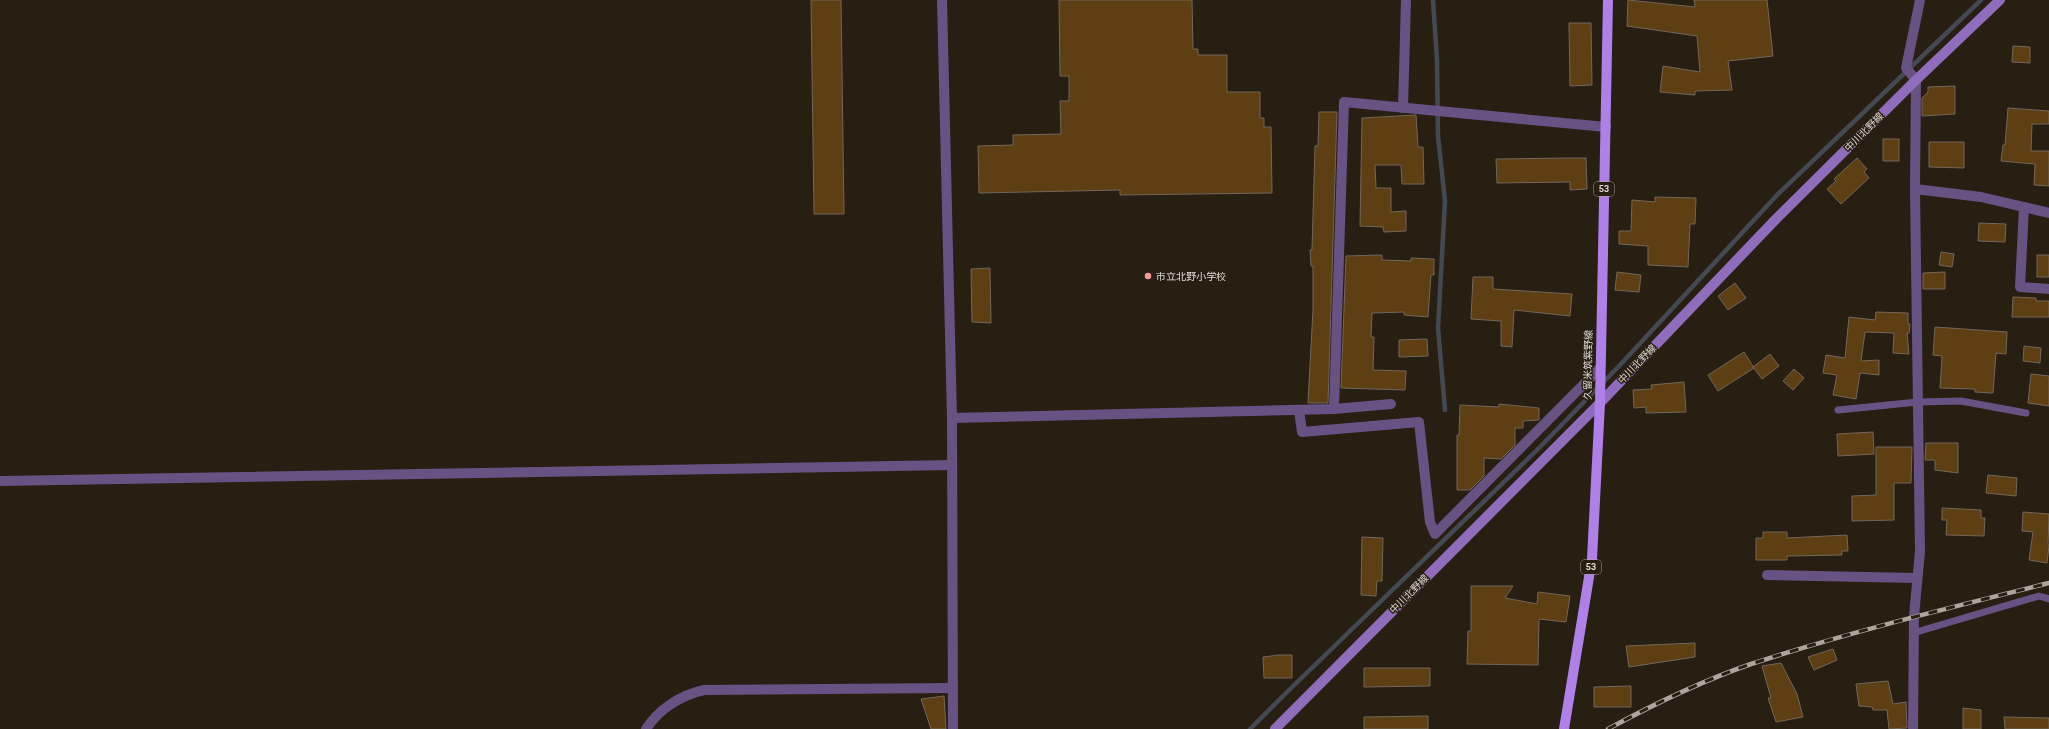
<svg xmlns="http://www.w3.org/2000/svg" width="2049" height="729" viewBox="0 0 2049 729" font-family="Roboto,'Noto Sans JP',sans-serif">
	<rect width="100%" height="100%" fill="#281f13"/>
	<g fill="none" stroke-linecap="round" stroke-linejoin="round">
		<!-- stream -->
		<g stroke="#434953" stroke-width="4.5">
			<polyline points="1433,0 1437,60 1438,136 1445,201 1438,328 1445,410"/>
			<polyline points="1250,729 1286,693 1537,450 1621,364 1778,194 1981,0"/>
		</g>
	</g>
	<!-- building -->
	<g fill="#5e3e13" stroke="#726759">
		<polygon points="811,0 841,0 844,214 814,214"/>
		<polygon points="1059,0 1192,0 1193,49 1198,49 1198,55 1227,55 1227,92 1260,92 1260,118 1264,118 1264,127 1271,127 1272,193 1120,195 1120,190 979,193 978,146 1013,145 1013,135 1061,134 1060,101 1069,101 1069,76 1060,76"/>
		<polygon points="1628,0 1695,7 1694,0 1767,0 1773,56 1728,61 1732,90 1695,91 1695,95 1660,92 1663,66 1700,72 1697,36 1627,26"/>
		<polygon points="1569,23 1591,23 1592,85 1570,86"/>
		<polygon points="2013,46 2030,47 2030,63 2012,62"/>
		<polygon points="1955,86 1955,114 1922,116 1922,98 1928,92 1928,87"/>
		<polygon points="2008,108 2049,111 2049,124 2032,124 2031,151 2049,151 2049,186 2034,185 2035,164 2001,161 2003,145 2005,145"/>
		<polygon points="1319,112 1337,112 1328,403 1308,403 1313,309 1313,266 1311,266 1310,250 1312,250 1315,146 1318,146"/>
		<polygon points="1416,115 1418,147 1423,147 1424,184 1402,184 1401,165 1375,165 1376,188 1391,188 1391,212 1406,211 1406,231 1384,232 1383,227 1360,226 1362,118"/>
		<rect x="1883" y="139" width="16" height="22"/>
		<polygon points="1929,142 1964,142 1964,168 1929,167"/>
		<polygon points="1571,158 1586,158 1587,189 1570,190 1570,182 1497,183 1496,159"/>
		<polygon points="1857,158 1867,169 1864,172 1869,178 1841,204 1827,189 1836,181 1834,179"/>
		<polygon points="1655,197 1696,198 1695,224 1690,224 1688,267 1648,265 1648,246 1619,244 1619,231 1631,231 1632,200 1655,202"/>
		<polygon points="1979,223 2006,224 2005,242 1978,241"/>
		<polygon points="1941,252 1954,254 1952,267 1939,265"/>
		<polygon points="1382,255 1382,260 1411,261 1411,258 1434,259 1434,275 1431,275 1428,317 1404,315 1404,312 1372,313 1371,337 1374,337 1373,370 1406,371 1405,390 1341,388 1346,256"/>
		<rect x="2037" y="255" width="12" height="22"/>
		<polygon points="990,268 991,323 972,322 971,269"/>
		<polygon points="1617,272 1641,275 1639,292 1615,290"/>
		<polygon points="1945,272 1945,289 1923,289 1923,273"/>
		<polygon points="1473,277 1493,277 1493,289 1572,294 1570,316 1514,310 1512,347 1501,346 1501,321 1471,319"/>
		<polygon points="1735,283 1746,298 1728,310 1718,296"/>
		<polygon points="2013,297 2036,298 2036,301 2049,301 2049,317 2012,317"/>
		<polygon points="1876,312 1908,313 1908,324 1910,324 1909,333 1907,333 1909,354 1893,353 1894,333 1865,332 1861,361 1879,360 1879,375 1860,373 1856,399 1833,395 1837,375 1823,373 1826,355 1845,358 1849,317 1875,320"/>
		<polygon points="1935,327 2007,332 2006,354 1996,353 1993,393 1975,392 1975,389 1940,388 1942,356 1933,355"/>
		<polygon points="1427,339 1428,356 1399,357 1399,340"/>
		<polygon points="2024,346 2041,348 2040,363 2023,361"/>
		<polygon points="1744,352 1754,368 1718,391 1708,375"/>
		<polygon points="1770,354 1779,366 1762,379 1753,367"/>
		<polygon points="1794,369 1804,378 1793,390 1783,381"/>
		<polygon points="2031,374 2049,376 2049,406 2028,403"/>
		<polygon points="1684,382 1686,412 1646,413 1646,407 1634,408 1633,390 1652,389 1651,385"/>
		<polygon points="1499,404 1539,408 1539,420 1523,421 1523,428 1515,428 1515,445 1501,459 1484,458 1484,476 1470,490 1457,490 1457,435 1459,435 1460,405 1499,407"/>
		<polygon points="1873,432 1874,454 1838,456 1837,434"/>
		<polygon points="1926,443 1958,443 1958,473 1935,470 1935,460 1925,460"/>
		<polygon points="1876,447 1912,447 1911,483 1894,483 1894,520 1852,521 1852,496 1876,495"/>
		<polygon points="1988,475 2017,478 2016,496 1986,493"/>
		<polygon points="1942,508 1981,510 1981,518 1985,518 1984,536 1946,535 1947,520 1942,520"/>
		<polygon points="2023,512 2049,514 2048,544 2049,546 2047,563 2029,560 2033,532 2022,531"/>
		<polygon points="1763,532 1787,532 1787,538 1847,535 1848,551 1842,551 1842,555 1787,556 1787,560 1756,560 1756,538 1763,538"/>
		<polygon points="1362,537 1383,538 1382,581 1377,581 1376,596 1361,595"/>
		<polygon points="1471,586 1513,586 1505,598 1537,604 1538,592 1570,596 1566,622 1539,619 1538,665 1467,664 1468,631 1471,631"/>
		<polygon points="1695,643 1695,657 1629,667 1626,646"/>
		<polygon points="1833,649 1837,660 1814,670 1808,657"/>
		<polygon points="1279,655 1292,655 1292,678 1264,678 1263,657"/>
		<polygon points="1781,663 1797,694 1803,717 1776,722 1768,698 1771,698 1762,666"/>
		<polygon points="1364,668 1430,668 1430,686 1364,687"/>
		<polygon points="1888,681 1893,704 1906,702 1907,728 1889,729 1887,710 1873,710 1872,707 1859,706 1856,684"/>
		<polygon points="1631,686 1631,707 1594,707 1594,687"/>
		<polygon points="944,696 946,729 931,729 921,699"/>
		<polygon points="1963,708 1981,710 1981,729 1963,729"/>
		<polygon points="1428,716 1428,729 1364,729 1364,717"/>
		<polygon points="2004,717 2049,718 2049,729 2005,729"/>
	</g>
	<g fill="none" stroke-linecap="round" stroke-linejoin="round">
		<!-- lane -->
		<g stroke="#675284" stroke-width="7">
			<polyline points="1838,410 1918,402 1961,401 2026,413"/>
			<polyline points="1913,633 2039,596 2049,599"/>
		</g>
		<!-- street -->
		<g stroke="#675284" stroke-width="10">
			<polyline points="942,0 952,418 953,729"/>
			<polyline points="1403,108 1406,0"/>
			<polyline points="1915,189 1981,197 2049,213"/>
			<polyline points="2024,207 2020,287 2049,289"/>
			<polyline points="1334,409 1344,102 1606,127"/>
			<polyline points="1299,410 1302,432 1419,422 1430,522 1435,534 1600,368"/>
			<polyline points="952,418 1334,409 1391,404"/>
			<polyline points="0,481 952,465"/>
			<polyline points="1767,575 1917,578"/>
			<path d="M646 729C659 709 681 695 704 690L953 688"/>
			<polyline points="1913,729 1914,616 1920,551 1915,189 1916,80 1906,68 1920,0"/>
		</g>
		<!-- secondary -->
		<polyline stroke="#906dbc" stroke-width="10" points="1275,729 1600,403 1776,219 1916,80 2000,0"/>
		<!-- primary -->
		<polyline stroke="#af81e8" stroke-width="10" points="1564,729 1592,559 1600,403 1608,0"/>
		<defs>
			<path id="rail" d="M1608 729C1654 704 1702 681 1751 664 1849 632 1949 608 2049 583"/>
		</defs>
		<!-- rail casing -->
		<use href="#rail" stroke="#ada69d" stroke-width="4.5"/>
		<!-- rail -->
		<use href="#rail" stroke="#281f13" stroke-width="3" stroke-dasharray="9" stroke-linecap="butt"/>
	</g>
	<!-- markers -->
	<circle fill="#f59b98" stroke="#281f13" stroke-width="1.5" cx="1148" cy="276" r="4"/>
	<g text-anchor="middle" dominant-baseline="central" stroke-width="3" stroke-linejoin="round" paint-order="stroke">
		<!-- shield labels -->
		<g fill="#281f13" stroke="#a9a299" stroke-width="1">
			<rect x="1594" y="182" width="20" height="14" rx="3"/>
			<rect x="1581" y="560" width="20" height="14" rx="3"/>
		</g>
		<g font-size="9" font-weight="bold" fill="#e0dad2">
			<text x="1604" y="189">53</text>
			<text x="1591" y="567">53</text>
		</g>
		<!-- street labels -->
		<g font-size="10" fill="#e0dad2" stroke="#281f13">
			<text transform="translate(1864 132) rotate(-45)">中川北野線</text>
			<text transform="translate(1637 364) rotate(-46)">中川北野線</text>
			<text transform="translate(1588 365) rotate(-89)">久留米筑紫野線</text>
			<text transform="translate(1409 594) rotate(-45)">中川北野線</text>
		</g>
		<!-- poi labels -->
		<g font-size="10" fill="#e0dad2" stroke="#281f13" text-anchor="start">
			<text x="1156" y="276">市立北野小学校</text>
		</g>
	</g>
</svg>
